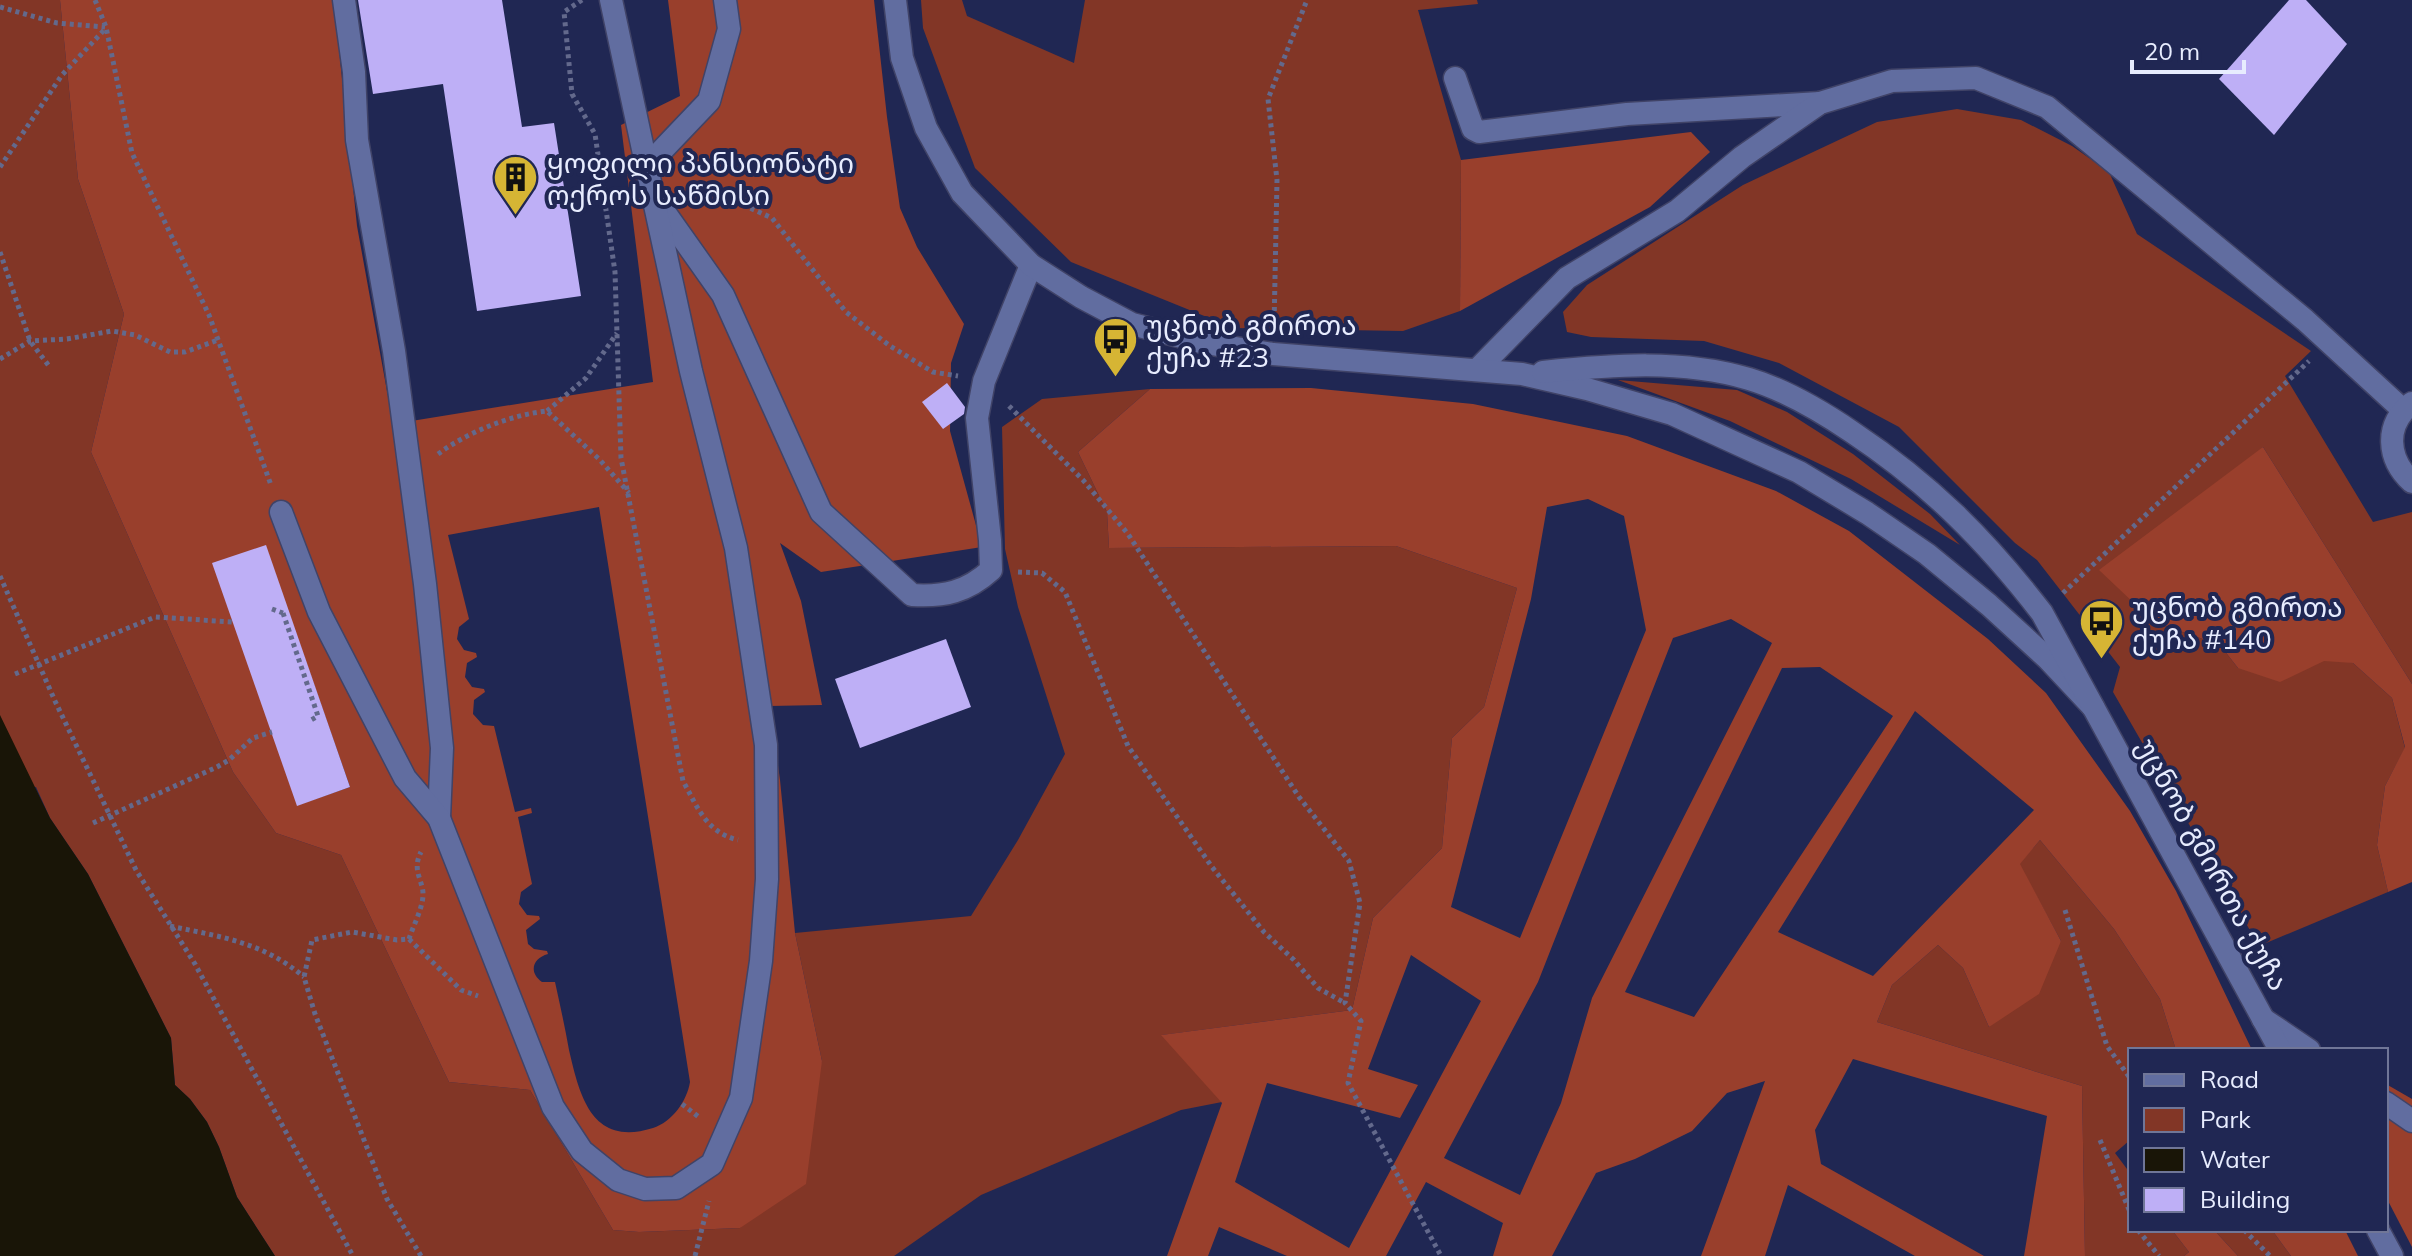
<svg xmlns="http://www.w3.org/2000/svg" width="2412" height="1256" viewBox="0 0 2412 1256" font-family="Mulish,'Noto Sans Georgian',sans-serif">
	<rect width="100%" height="100%" fill="#202753"/>
	<!-- green -->
	<g fill="#823626">
		<polygon points="0,0 60,0 78,179 124,314 91,452 233,772 276,833 341,855 449,1082 530,1090 613,1230 639,1232 740,1228 822,1061 795,933 971,916 1018,840 1065,754 1018,607 1005,549 1002,427 1042,399 1150,389 1078,452 1107,512 1109,548 1396,546 1517,588 1484,707 1452,738 1442,848 1373,918 1352,1010 1162,1035 1222,1102 1181,1110 981,1195 894,1256 275,1256 237,1197 219,1147 207,1122 190,1099 175,1085 171,1038 88,874 50,818 36,787 0,786"/>
		<polygon points="921,0 962,0 967,16 1074,63 1085,0 1477,0 1478,4 1418,10 1461,160 1460,311 1403,331 1234,328 1071,262 975,168 923,28"/>
		<polygon points="1957,109 2021,120 2072,146 2109,172 2137,234 2311,351 2285,376 2373,522 2412,512 2412,684 2263,447 2154,622 2220,645 2238,668 2331,657 2353,663 2392,698 2405,748 2385,786 2377,845 2388,892 2259,946 2113,692 2120,667 2037,560 2015,543 1899,427 1779,363 1704,341 1591,337 1567,332 1563,312 1587,285 1743,185 1877,122"/>
		<polygon points="1618,380 1737,390 1787,412 1853,454 1930,514 1960,545 1851,479 1730,421"/>
		<polygon points="2040,840 2114,929 2160,999 2176,1050 2130,1050 2130,1140 2115,1153 2130,1173 2130,1230 2172,1230 2189,1252 2184,1256 2085,1256 2082,1086 1877,1022 1892,985 1938,945 1963,968 1989,1027 2061,941 2019,864"/>
		<polygon points="2214,1230 2272,1230 2291,1256 2238,1256"/>
	</g>
	<!-- forest -->
	<g fill="#993f2c" fill-rule="evenodd">
		<path d="M60 0H334L357 226 393 424 653 382 621 125 680 96 668 0H874L887 117 900 208 917 247 964 324 951 363 950 431 982 547 821 572 780 543 801 601 822 705 770 706 780 780 795 933 822 1061 806 1184 740 1228 639 1232 613 1230 530 1090 449 1082 341 855 276 833 233 772 91 452 124 314 78 179ZM599 507 690 1082C687 1101 672 1122 653 1128 592 1147 580 1097 569 1050 565 1027 560 1005 555 982H542C528 972 533 958 548 954L547 951 534 949 528 944 526 930 540 919 539 916 527 915 519 904 521 892 532 884 518 817 532 813 531 808 515 812 494 726 483 725 473 714 474 700 485 692 484 689 472 687 465 677 467 663 477 657 476 653 464 650 457 639 459 627 469 619 448 535ZM265 545 350 787 298 805Z"/>
		<polygon points="1691,132 1710,152 1650,207 1460,311 1461,160"/>
		<path d="M1311 388 1473 404 1627 436 1776 491 1849 531 1988 639 2046 693 2130 811 2176 891 2252 1050H2176L2160 999 2114 929 2040 840 2020 864 2061 941 2039 994 1989 1027 1963 968 1938 945 1892 985 1877 1022 2082 1086 2085 1256H2024L2047 1116 1853 1059 1815 1130 1821 1164 1984 1256H1915L1788 1185 1765 1256H1701L1765 1081 1727 1093 1692 1131 1635 1159 1596 1173 1552 1256H1493L1503 1223 1426 1182 1386 1256H1287L1219 1227 1208 1256H1167L1222 1103 1161 1035 1352 1010 1373 918 1442 848 1452 738 1484 707 1517 588 1396 546 1109 548 1107 512 1078 452 1150 389ZM1588 499 1624 516 1646 630 1520 938 1451 907 1531 599 1547 507ZM1731 619 1772 643 1592 998 1561 1103 1520 1195 1444 1158 1538 982 1673 638ZM1820 667 1893 716 1694 1017 1625 992 1782 668ZM1915 711 2034 810 1873 976 1778 932ZM1411 955 1481 1001 1349 1248 1235 1182 1267 1083 1400 1118 1418 1085 1368 1069Z"/>
		<polygon points="2263,447 2412,684 2412,882 2388,892 2377,845 2385,786 2405,747 2392,698 2353,663 2324,661 2280,682 2238,668 2220,645 2154,622 2099,570"/>
		<polygon points="2386,1084 2412,1099 2412,1247 2386,1197"/>
		<polygon points="2172,1230 2214,1230 2238,1256 2184,1256 2189,1252"/>
		<polygon points="2272,1230 2345,1230 2358,1256 2291,1256"/>
	</g>
	<!-- water -->
	<polygon fill="#191507" points="0,715 50,818 88,874 171,1038 175,1085 190,1099 207,1122 219,1147 237,1197 275,1256 0,1256"/>
	<!-- building -->
	<g fill="#beaff6">
		<polygon points="358,0 502,0 522,127 554,123 581,296 477,311 443,84 373,94"/>
		<polygon points="2289,0 2306,0 2347,44 2274,135 2219,79"/>
		<polygon points="947,383 965,407 964,414 943,429 922,402"/>
		<polygon points="266,545 350,787 297,806 212,563"/>
		<polygon points="946,639 971,707 860,748 835,679"/>
	</g>
	<g fill="none" stroke-linecap="round" stroke-linejoin="round">
		<defs>
			<g id="service">
				<polyline points="344,0 354,72 357,140 394,351 425,584 442,748 439,818"/>
				<polyline points="1455,78 1473,129 1479,132 1627,114 1820,103"/>
				<polyline points="647,166 709,101 729,29 725,0"/>
				<path d="M658 203 723 295 821 512 912 595C944 597 967 592 991 570L990 540 977 418 984 381 1031 265"/>
				<polyline points="281,512 319,612 405,778 439,818 553,1107 582,1151 618,1180 645,1189 676,1188 712,1164 741,1098 761,961 767,879 766,745 736,548 691,371 653,196"/>
				<polyline points="2263,1019 2309,1050"/>
				<polyline points="2386,1103 2412,1121"/>
			</g>
			<g id="minor">
				<polyline points="611,0 653,196"/>
				<polyline points="1477,370 1567,278 1677,211 1742,157 1820,103 1892,81 1976,78 2047,107 2305,320 2403,410"/>
				<path d="M2412 403C2384 425 2387 459 2412 482"/>
			</g>
			<g id="secondary">
				<polyline points="895,0 902,58 926,128 962,193 1031,265 1081,297 1132,324 1205,343 1273,354 1522,374 1587,389 1672,414 1799,472 1867,513 1927,554 1989,605 2048,659 2093,707"/>
				<path d="M1543 372C1612 365 1682 359 1749 379 1786 390 1821 411 1852 432 1930 484 1985 539 2042 613L2280 1050"/>
				<polyline points="2378,1230 2392,1256"/>
			</g>
		</defs>
		<!-- service casing -->
		<use href="#service" stroke="#404367" stroke-width="25"/>
		<!-- minor casing -->
		<use href="#minor" stroke="#404367" stroke-width="25"/>
		<!-- secondary casing -->
		<use href="#secondary" stroke="#404367" stroke-width="25"/>
		<!-- path -->
		<g stroke="#63698c" stroke-width="5" stroke-dasharray="4 4" stroke-linecap="butt">
			<polyline points="95,0 106,27 132,153 209,315 271,485"/>
			<path d="M582 0 564 12 572 94 595 134 615 272 621 458 683 781C698 808 706 832 738 840"/>
			<polyline points="0,7 57,23 105,27"/>
			<polyline points="0,167 62,75 106,28"/>
			<polyline points="689,196 726,197 772,218 846,312 890,346 933,372 958,376"/>
			<polyline points="0,252 30,341 49,366"/>
			<polyline points="1274,327 1277,180 1268,99 1307,0"/>
			<polyline points="0,359 30,341 67,339 112,331 135,335 170,352 185,352 218,340"/>
			<polyline points="1009,406 1083,480 1128,534 1299,797 1349,861 1360,903 1345,1003 1361,1021 1348,1083 1441,1256"/>
			<polyline points="547,411 586,378 617,333"/>
			<path d="M438 454C468 432 510 415 547 411L599 459 629 493"/>
			<polyline points="1018,572 1042,573 1065,592 1128,746 1212,867 1264,932 1294,960 1318,988 1345,1003"/>
			<polyline points="0,576 55,701 136,870 195,964 353,1256"/>
			<polyline points="2063,593 2309,361"/>
			<polyline points="272,609 283,613"/>
			<polyline points="283,613 318,716 311,720"/>
			<polyline points="15,674 155,617 233,622"/>
			<polyline points="93,823 217,767 229,760 253,738 272,732"/>
			<polyline points="2065,910 2107,1046 2130,1078"/>
			<path d="M170 926C221 937 263 942 304 977"/>
			<path d="M409 939C413 926 422 910 423 896 424 881 411 871 421 852"/>
			<polyline points="682,1104 700,1118"/>
			<polyline points="2100,1140 2130,1212"/>
			<polyline points="2138,1230 2159,1256"/>
			<polyline points="2244,1230 2270,1256"/>
			<polyline points="421,1256 387,1199 315,1014 304,977 312,940 352,932 397,940 409,939 461,990 478,996"/>
			<polyline points="695,1256 709,1201"/>
		</g>
		<!-- service -->
		<use href="#service" stroke="#616da0" stroke-width="22"/>
		<!-- minor -->
		<use href="#minor" stroke="#616da0" stroke-width="22"/>
		<!-- secondary -->
		<use href="#secondary" stroke="#616da0" stroke-width="22"/>
	</g>
	<!-- icons -->
	<defs>
		<symbol id="building-pin" viewBox="-11 -11 22 30"><path d="M0 17L-7.5 6A9.5 9.5 0 1 1 7.5 6Z" fill="#d6b534" stroke="#202753"/><path d="M-4-6H4V6H1V3H-1V6H-4ZM-2.5-4.3h1.7v1.8h-1.7ZM.8-4.3h1.7v1.8H.8ZM-2.5-1h1.7V.8h-1.7ZM.8-1h1.7V.8H.8Z" fill="#111"/></symbol>
		<symbol id="bus-pin" viewBox="-11 -11 22 30"><path d="M0 17L-7.5 6A9.5 9.5 0 1 1 7.5 6Z" fill="#d6b534" stroke="#202753"/><path d="M-5-6H5V4H4V6H2V4H-2V6H-4V4H-5ZM-3.5-4V0h7V-4ZM-3.5 1.2v1.5H-2V1.2ZM2 1.2v1.5H3.5V1.2Z" fill="#111"/></symbol>
	</defs>
	<g fill-rule="evenodd">
		<use href="#building-pin" x="490" y="152" width="51" height="69"/>
		<use href="#bus-pin" x="1090" y="314" width="51" height="69"/>
		<use href="#bus-pin" x="2076" y="596" width="51" height="69"/>
	</g>
	<g text-anchor="middle" dominant-baseline="central" stroke-width="8" stroke-linejoin="round" paint-order="stroke">
		<!-- poi labels -->
		<g font-size="28" fill="#e7ecfe" stroke="#202753" text-anchor="start">
			<text x="547" y="162">ყოფილი პანსიონატი<tspan x="547" dy="32">ოქროს საწმისი</tspan></text>
			<text x="1146" y="324">უცნობ გმირთა<tspan x="1146" dy="32">ქუჩა #23</tspan></text>
			<text x="2132" y="606">უცნობ გმირთა<tspan x="2132" dy="32">ქუჩა #140</tspan></text>
		</g>
		<!-- street labels -->
		<g font-size="28" fill="#e7ecfe" stroke="#202753">
			<text transform="translate(2213 864) rotate(61)">უცნობ გმირთა ქუჩა</text>
		</g>
	</g>
	<!-- legend -->
	<rect x="2128" y="1048" width="260" height="184" fill="#202753" stroke="#707697" stroke-width="2"/>
	<rect x="2144" y="1074" width="40" height="12" fill="#616da0" stroke="#707697" stroke-width="2"/>
	<text x="2200" y="1088" font-size="24" fill="#e7ecfe">Road</text>
	<rect x="2144" y="1108" width="40" height="24" fill="#823626" stroke="#707697" stroke-width="2"/>
	<text x="2200" y="1128" font-size="24" fill="#e7ecfe">Park</text>
	<rect x="2144" y="1148" width="40" height="24" fill="#191507" stroke="#707697" stroke-width="2"/>
	<text x="2200" y="1168" font-size="24" fill="#e7ecfe">Water</text>
	<rect x="2144" y="1188" width="40" height="24" fill="#beaff6" stroke="#707697" stroke-width="2"/>
	<text x="2200" y="1208" font-size="24" fill="#e7ecfe">Building</text>
	<!-- scale -->
	<path d="M2132 60v12h112v-12" fill="none" stroke="#e7ecfe" stroke-width="4"/>
	<text x="2144" y="60" font-size="24" fill="#e7ecfe" stroke="#202753" stroke-width="6" paint-order="stroke">20 m</text>
</svg>
